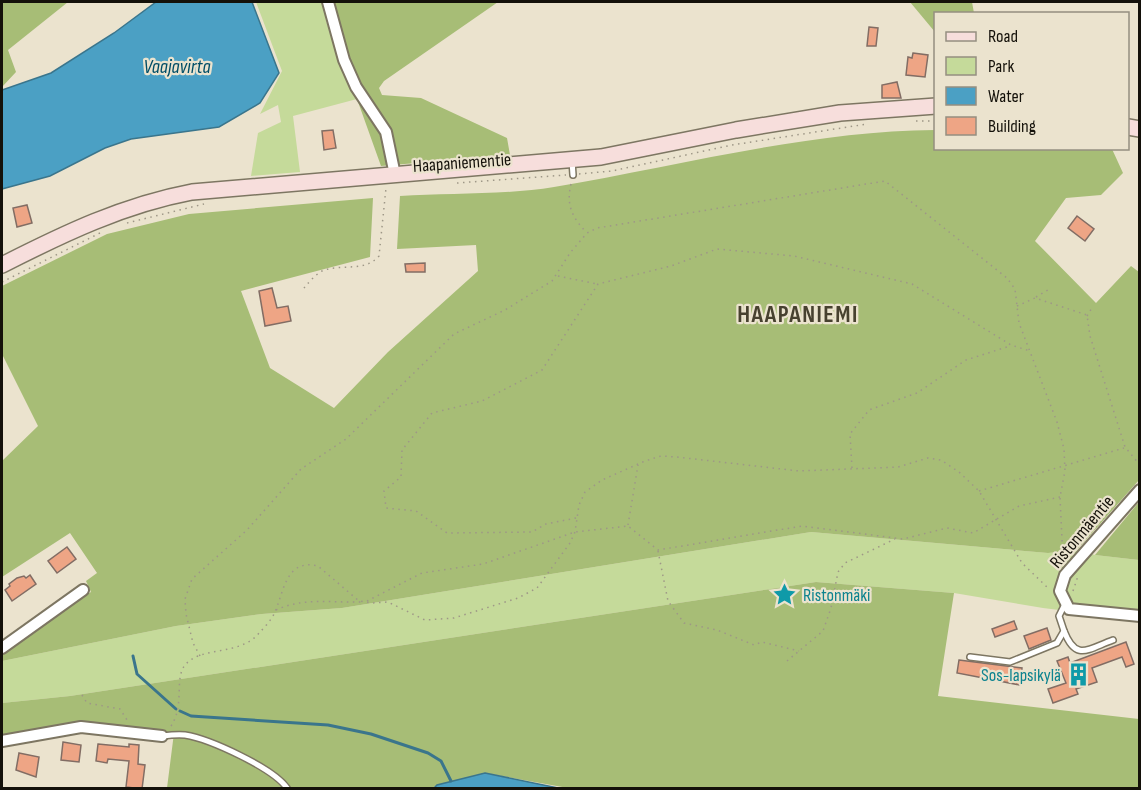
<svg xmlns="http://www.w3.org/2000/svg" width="1141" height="790" viewBox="0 0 1141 790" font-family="'Sofia Sans Condensed',sans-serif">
	<rect width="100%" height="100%" fill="#ebe3ce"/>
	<!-- green -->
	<g fill="#c5da9a">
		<polygon points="256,2 324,2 326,21 357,99 293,116 300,172 251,176 258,133 281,122 278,105 260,114 282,71"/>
		<polygon points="811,532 1048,553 1077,550 1095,555 1139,560 1139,620 1043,608 954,593 816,582 70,696 2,703 2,661 176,626 262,614 342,608"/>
	</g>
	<!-- forest -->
	<g fill="#a7bd76">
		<polygon points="2,2 68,2 8,50 16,72 2,87"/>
		<polygon points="333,2 498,2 384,81 379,88 382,95 421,98 507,138 510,155 381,166 357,99 361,87 348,56"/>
		<polygon points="910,2 972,2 974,13 936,14 935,32"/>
		<path d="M935 130 936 148 1112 149 1123 173 1101 195 1066 198 1035 241 1096 303 1131 266 1139 272V480L1077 550 1048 553 811 532 342 608 262 614 176 626 2 661V654L79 599 91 592 86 581 97 573 70 533 2 577V461L38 426 2 354V286L107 234 189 214 373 198 370 257 241 291 270 368 334 408 388 352 478 271 476 245 397 249 400 196C448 193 507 195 554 187 679 166 809 131 935 130Z"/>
		<polygon points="1139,502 1139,560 1095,555"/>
		<polygon points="816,582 954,593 938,696 1139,719 1140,788 568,788 485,773 437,785 432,788 167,788 174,733 81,722 2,736 2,703 70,696"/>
	</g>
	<!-- water -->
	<g fill="#4ba0c4" stroke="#3a758c" stroke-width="1.5">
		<polygon points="156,2 252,2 279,73 260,103 219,127 131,139 105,148 50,176 2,189 2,90 51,73 114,33"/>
		<polygon points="485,773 558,788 434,788 437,785"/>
	</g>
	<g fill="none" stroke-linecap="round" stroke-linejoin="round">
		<!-- stream -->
		<g stroke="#3a758c" stroke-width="3">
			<polyline points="133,656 137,674 176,709"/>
			<polyline points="180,711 191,716 328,725 371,734 428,753 441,761 451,781"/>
		</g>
	</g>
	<!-- building -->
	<g fill="#eea585" stroke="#826d64" stroke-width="1.5">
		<polygon points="869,27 878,28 876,46 867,46"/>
		<polygon points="913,53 928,55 925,77 906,75 908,57 912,58"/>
		<polygon points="897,82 901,98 882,98 882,85"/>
		<polygon points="333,130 336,148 324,150 322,131"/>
		<polygon points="27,205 32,223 17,227 13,208"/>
		<polygon points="1077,216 1094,229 1085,241 1068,228"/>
		<polygon points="425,263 425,272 406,272 405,264"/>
		<polygon points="272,288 277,308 288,306 291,321 265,326 259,291"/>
		<polygon points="67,547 76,559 57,573 48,561"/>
		<polygon points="30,575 36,584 12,601 5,590 10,586 9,584 17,578 24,576 26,578"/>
		<polygon points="1014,621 1017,629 995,637 992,629"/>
		<polygon points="1047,628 1051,640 1029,649 1024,636"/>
		<polygon points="1126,642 1134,664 1126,667 1122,657 1092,668 1097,682 1076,689 1078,694 1053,703 1048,689 1066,683 1057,661 1068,657 1070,663"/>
		<polygon points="959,660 1022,668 1020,685 957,673"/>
		<polygon points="63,742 81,745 79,762 61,760"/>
		<polygon points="98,744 129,747 129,744 139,745 138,764 145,765 142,789 126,787 129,761 108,759 107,763 96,761"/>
		<polygon points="19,753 39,757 36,777 16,770"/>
	</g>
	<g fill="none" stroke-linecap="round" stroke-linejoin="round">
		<defs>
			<g id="lane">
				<polyline points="572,161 573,175"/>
				<path d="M1064 631C1076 662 1088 649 1113 640"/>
				<polyline points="970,657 1010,662 1057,643 1064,631 1059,616 1065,604"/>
				<path d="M162 736C170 735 178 734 185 735 210 739 273 768 287 788"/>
			</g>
			<g id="street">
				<polyline points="328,2 344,60 356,87 386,132 395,175"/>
				<polyline points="1140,490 1065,575 1060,591 1069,609 1140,616"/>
				<polyline points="2,648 83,590"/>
				<polyline points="2,741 81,727 162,736"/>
			</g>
			<g id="secondary">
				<polyline points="1128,127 1140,129"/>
				<path d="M2 265C63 234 123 205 192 192L601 157 736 130 840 113 936 106"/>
			</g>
		</defs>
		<!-- lane casing -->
		<use href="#lane" stroke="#7d7662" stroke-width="8"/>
		<!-- street casing -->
		<use href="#street" stroke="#7d7662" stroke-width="14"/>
		<!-- secondary casing -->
		<use href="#secondary" stroke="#7d7662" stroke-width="18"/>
		<!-- path -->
		<g stroke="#9e9787" stroke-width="1.5" stroke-dasharray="1.5 4.5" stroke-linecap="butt">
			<polyline points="916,121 936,121"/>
			<polyline points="579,174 612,171 732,145 867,124"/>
			<polyline points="457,183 566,175"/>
			<path d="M571 184C566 205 572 217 586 232"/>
			<polyline points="127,223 204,204"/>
			<polyline points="558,276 597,284"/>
			<polyline points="2,282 100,233"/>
			<path d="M304 288C309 282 315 275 322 271 341 263 364 273 379 256L386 188"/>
			<polyline points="1036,297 1048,290"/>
			<polyline points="1017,306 1035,298 1087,315 1090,336 1125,447 1140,465"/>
			<polyline points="1087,316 1093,306"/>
			<polyline points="852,468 850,434 869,410 917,393 966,360 1010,346"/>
			<polyline points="979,491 1124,448"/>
			<polyline points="576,518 546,524 532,532 447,533 416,511 386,508 384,491 401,477 402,450 432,413 482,401 542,370 598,284 671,266 717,249 794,256 912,284 1011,345 1030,351"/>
			<polyline points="628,525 638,465"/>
			<polyline points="658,551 668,601 684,623 717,630 754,645 762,642 799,651"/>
			<polyline points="1073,591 1078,576"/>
			<polyline points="367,601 422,573 483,564 575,532 628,526 658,550 802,526 903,539 947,528 973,533 1019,506 1060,497"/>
			<path d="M276 610C304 597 333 603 362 602"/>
			<polyline points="200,656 193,643 186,614 185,599 192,579 247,530 301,469 346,439 454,334 505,310 552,281 570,253 587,233 597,228 885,181 1007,278 1015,289 1019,323 1057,422 1064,449 1065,471 1060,497 1063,561"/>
			<polyline points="787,661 823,631 831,608 838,572 845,563 895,539"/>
			<polyline points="82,695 87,703 120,709 129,723"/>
			<path d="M171 726C185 705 174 679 185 665 202 645 240 657 260 632 265 627 271 620 274 614 284 593 285 558 318 566L359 601 372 603 388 602 425 620 454 618 518 598 537 588 570 543 575 532 579 505 585 492 602 480 645 461 661 456 677 457 799 471 898 467 928 458 941 460 959 472 979 491 1022 563 1049 589"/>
		</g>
		<!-- lane -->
		<use href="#lane" stroke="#fff" stroke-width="5"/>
		<!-- street -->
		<use href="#street" stroke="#fff" stroke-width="10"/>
		<!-- secondary -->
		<use href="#secondary" stroke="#f7dedc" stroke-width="15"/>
	</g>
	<!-- icons -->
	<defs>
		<symbol id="sight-bare" viewBox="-9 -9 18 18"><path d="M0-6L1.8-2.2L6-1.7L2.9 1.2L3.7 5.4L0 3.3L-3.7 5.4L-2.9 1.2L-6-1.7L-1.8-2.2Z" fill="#0f9aa8" stroke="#ebe3ce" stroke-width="2.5" paint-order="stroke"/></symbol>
		<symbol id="building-bare" viewBox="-9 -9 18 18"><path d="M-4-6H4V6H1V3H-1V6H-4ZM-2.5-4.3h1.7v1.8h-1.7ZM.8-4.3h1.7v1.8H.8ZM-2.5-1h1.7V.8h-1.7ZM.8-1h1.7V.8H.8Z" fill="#0f9aa8" stroke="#ebe3ce" stroke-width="2.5" paint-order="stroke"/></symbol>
	</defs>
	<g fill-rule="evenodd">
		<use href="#sight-bare" x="768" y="578" width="33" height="33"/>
		<use href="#building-bare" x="1062" y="658" width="33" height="33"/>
	</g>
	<g text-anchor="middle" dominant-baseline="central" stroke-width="4.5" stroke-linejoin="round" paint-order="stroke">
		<!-- street labels -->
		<g font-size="18" fill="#14110a" stroke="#ebe3ce">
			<text transform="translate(462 163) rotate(-4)">Haapaniementie</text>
			<text transform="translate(1082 532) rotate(-50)">Ristonmäentie</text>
		</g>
		<!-- culture labels -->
		<g font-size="18" fill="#0d838f" stroke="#ebe3ce" text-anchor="start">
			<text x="803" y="595">Ristonmäki</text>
			<text x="1061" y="675" text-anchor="end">Sos-lapsikylä</text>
		</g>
		<!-- water labels -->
		<g font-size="20" font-style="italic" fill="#004d66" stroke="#ebe3ce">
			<text x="177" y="67">Vaajavirta</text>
		</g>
		<!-- district labels -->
		<g font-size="24" font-weight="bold" letter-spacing="1.5" fill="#47412f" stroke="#ebe3ce">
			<text x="798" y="314">HAAPANIEMI</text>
		</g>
	</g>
	<!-- border -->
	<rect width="1141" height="790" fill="none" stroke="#14110a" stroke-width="6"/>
	<!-- legend -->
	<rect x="934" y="12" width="195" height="138" fill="#ebe3ce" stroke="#958f80" stroke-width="1.5"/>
	<rect x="946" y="32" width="30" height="9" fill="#f7dedc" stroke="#958f80" stroke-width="1.5"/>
	<text x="988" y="42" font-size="18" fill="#14110a">Road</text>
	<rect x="946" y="57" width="30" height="18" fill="#c5da9a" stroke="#958f80" stroke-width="1.5"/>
	<text x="988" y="72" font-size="18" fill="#14110a">Park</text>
	<rect x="946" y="87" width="30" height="18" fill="#4ba0c4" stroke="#958f80" stroke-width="1.5"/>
	<text x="988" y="102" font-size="18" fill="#14110a">Water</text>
	<rect x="946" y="117" width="30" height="18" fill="#eea585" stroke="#958f80" stroke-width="1.5"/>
	<text x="988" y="132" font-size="18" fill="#14110a">Building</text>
</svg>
